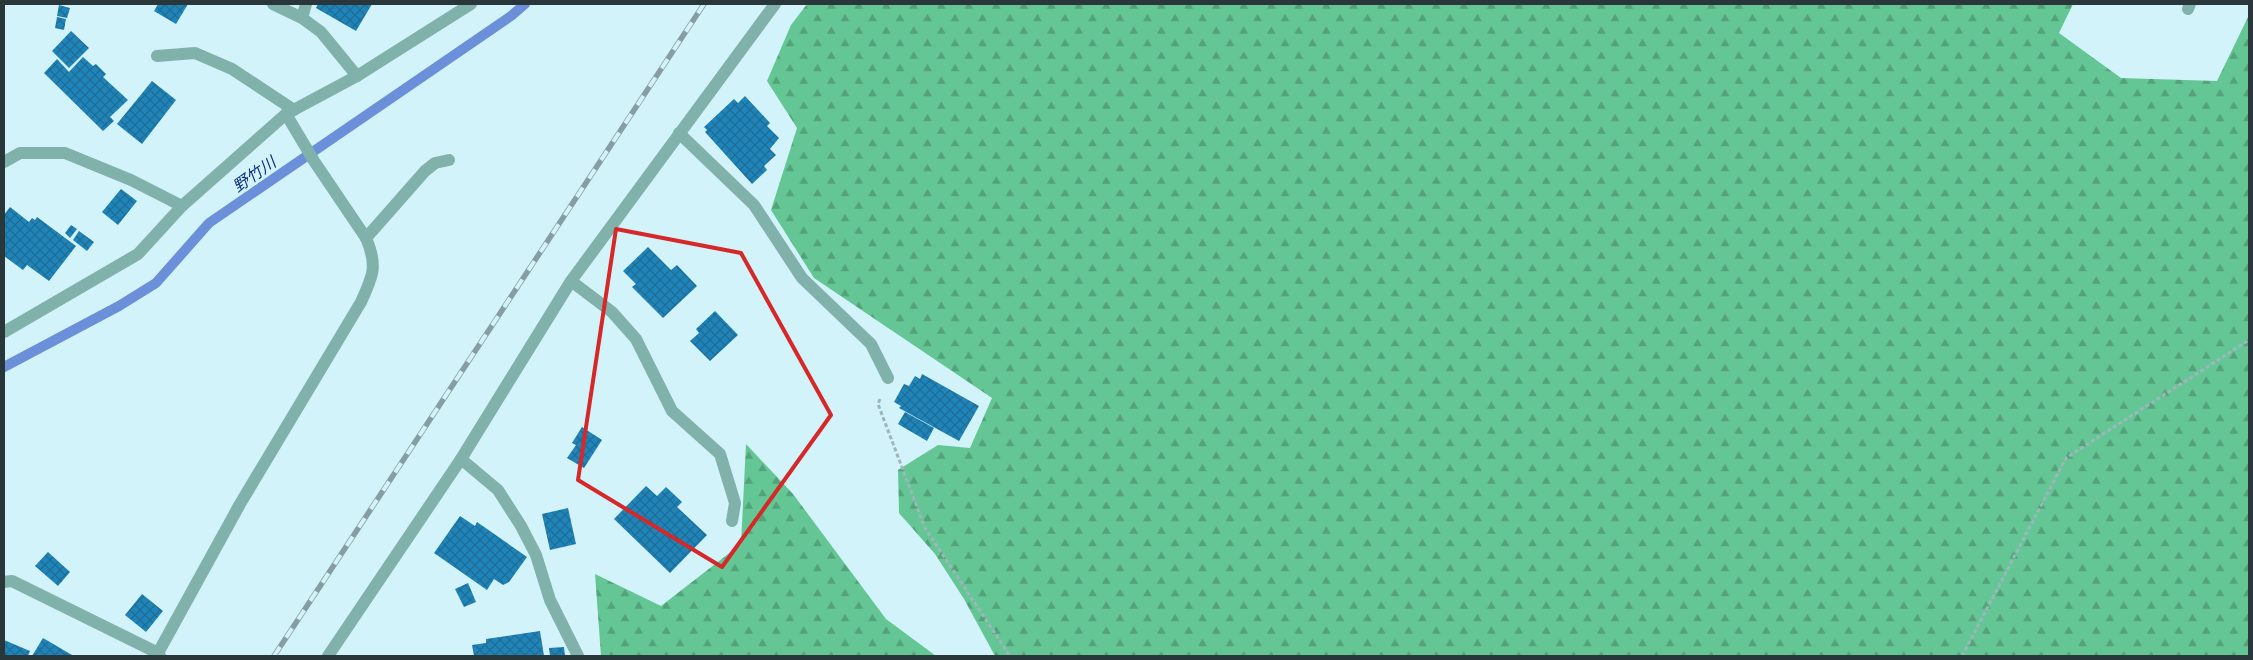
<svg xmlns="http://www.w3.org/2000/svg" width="2253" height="660" viewBox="0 0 2253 660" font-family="'Titillium Web','Noto Sans JP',sans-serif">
	<defs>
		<pattern id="forest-firs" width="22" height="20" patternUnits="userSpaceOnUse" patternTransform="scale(1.25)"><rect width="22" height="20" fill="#64c694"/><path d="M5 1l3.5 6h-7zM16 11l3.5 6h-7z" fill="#53a27a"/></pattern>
		<pattern id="building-cross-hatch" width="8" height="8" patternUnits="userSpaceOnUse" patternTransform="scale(1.25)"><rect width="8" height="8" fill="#2084b9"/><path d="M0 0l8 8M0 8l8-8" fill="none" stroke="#1c6d97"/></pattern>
	</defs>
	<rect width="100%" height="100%" fill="#d2f3f9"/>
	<!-- forest -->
	<g fill="url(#forest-firs)">
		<polygon points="807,4 2073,4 2059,33 2121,78 2217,81 2249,15 2249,656 995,656 964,599 935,554 899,513 898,470 938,445 970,448 992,398 814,278 771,210 797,128 767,81 791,25"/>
		<polygon points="746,444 793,494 886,619 936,656 601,656 595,574 661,606 741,544"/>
	</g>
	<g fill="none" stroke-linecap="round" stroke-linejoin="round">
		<!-- stream -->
		<polyline stroke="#6b8fd9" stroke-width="10" points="4,367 119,306 156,283 209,223 511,16 525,4"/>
	</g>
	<!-- building -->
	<g fill="url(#building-cross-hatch)">
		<polygon points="158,4 188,4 176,24 154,11"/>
		<polygon points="318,4 372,4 356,31 316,8"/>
		<polygon points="59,5 70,8 67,18 57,16"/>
		<polygon points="57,17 66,19 64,30 55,28"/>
		<polygon points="71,31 89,48 69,68 52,51"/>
		<polygon points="83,57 93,66 96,64 106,74 103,77 128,100 110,117 114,121 103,131 44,73 57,59 69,72"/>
		<polygon points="152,81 176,100 142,144 117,124"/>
		<polygon points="745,96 770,123 767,126 779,138 770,149 776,155 764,166 767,170 752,184 705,132 707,130 704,127 734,99 738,103"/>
		<polygon points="121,189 137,201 118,225 102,212"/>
		<polygon points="10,207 29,222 32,218 35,220 37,217 76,246 49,281 27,265 23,270 4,256 4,215"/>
		<polygon points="71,225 77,229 70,238 65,233"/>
		<polygon points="79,231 94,242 87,251 73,240"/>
		<polygon points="648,247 671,270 677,265 697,286 663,318 632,287 636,284 623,271"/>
		<polygon points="715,311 738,335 710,361 690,341 699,333 696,329"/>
		<polygon points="922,374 979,406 959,441 899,408 901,406 894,402 904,384 909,386 915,376 920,379"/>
		<polygon points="905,412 934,428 927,441 898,424"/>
		<polygon points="582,427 602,440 584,468 567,458 576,445 572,443"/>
		<polygon points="646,486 657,496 666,487 682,502 677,507 707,535 670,573 614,519"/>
		<polygon points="568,508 576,544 550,550 542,514"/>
		<polygon points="460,516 475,526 477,522 527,557 509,582 503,585 494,579 487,590 434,553"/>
		<polygon points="48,552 70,572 58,586 35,566"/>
		<polygon points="468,583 476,602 464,607 455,589"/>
		<polygon points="142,594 163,611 146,632 125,615"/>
		<polygon points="540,631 544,656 474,656 472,645 486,643 486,639"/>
		<polygon points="43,638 72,655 71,656 32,656"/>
		<polygon points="4,640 30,651 28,656 4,656"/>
		<polygon points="564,647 565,656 550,656 549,648"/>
	</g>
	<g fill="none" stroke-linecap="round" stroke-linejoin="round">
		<!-- path -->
		<g stroke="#9cb7bc" stroke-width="3" stroke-dasharray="4 2.5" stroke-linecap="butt">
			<polyline points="880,399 878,404 925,528 1010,656"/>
			<polyline points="1962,656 2066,458 2249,340"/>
		</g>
		<!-- minor -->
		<g stroke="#80b1aa" stroke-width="12">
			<polyline points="273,4 302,18 321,32 357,76"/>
			<polyline points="2188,9 2190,4"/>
			<polyline points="302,18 306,4"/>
			<polyline points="157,56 195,53 232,69 294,110"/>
			<polyline points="679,133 754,205 802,278 871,344 888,378"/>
			<polyline points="4,162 20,153 65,153 131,180 182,206"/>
			<polyline points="366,238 425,171 435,163 449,160"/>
			<polyline points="571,281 612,312 636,339 672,411 720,454 735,503 732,521"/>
			<polyline points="4,332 138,254 182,206 286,114 357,76 471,4"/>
			<polyline points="461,459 498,490 521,526 536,555 550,600 578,656"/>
			<polyline points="4,582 12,581 158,653"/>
			<path d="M160 656 158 653 240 504 361 302C373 276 378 266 366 238L314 161 286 114"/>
			<polyline points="328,656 461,459 571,281 775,4"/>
		</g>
		<defs>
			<polyline id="rail" points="274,656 704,4"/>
		</defs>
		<!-- rail casing -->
		<use href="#rail" stroke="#869ea3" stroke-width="5.5"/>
		<!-- rail -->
		<use href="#rail" stroke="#d2f3f9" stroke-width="4" stroke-dasharray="11" stroke-linecap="butt"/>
	</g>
	<!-- marked area -->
	<path fill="none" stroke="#d62828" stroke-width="4" stroke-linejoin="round" d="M616 229 741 253 831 415 722 567 578 480Z"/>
	<g text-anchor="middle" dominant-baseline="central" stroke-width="5" stroke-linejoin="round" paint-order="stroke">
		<!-- water labels -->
		<g font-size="16" font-style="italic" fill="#0f3086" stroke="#d2f3f9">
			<text transform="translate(254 174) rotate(-35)">野竹川</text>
		</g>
	</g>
	<!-- border -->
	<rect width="2253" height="660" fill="none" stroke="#2a373a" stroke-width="10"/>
</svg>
